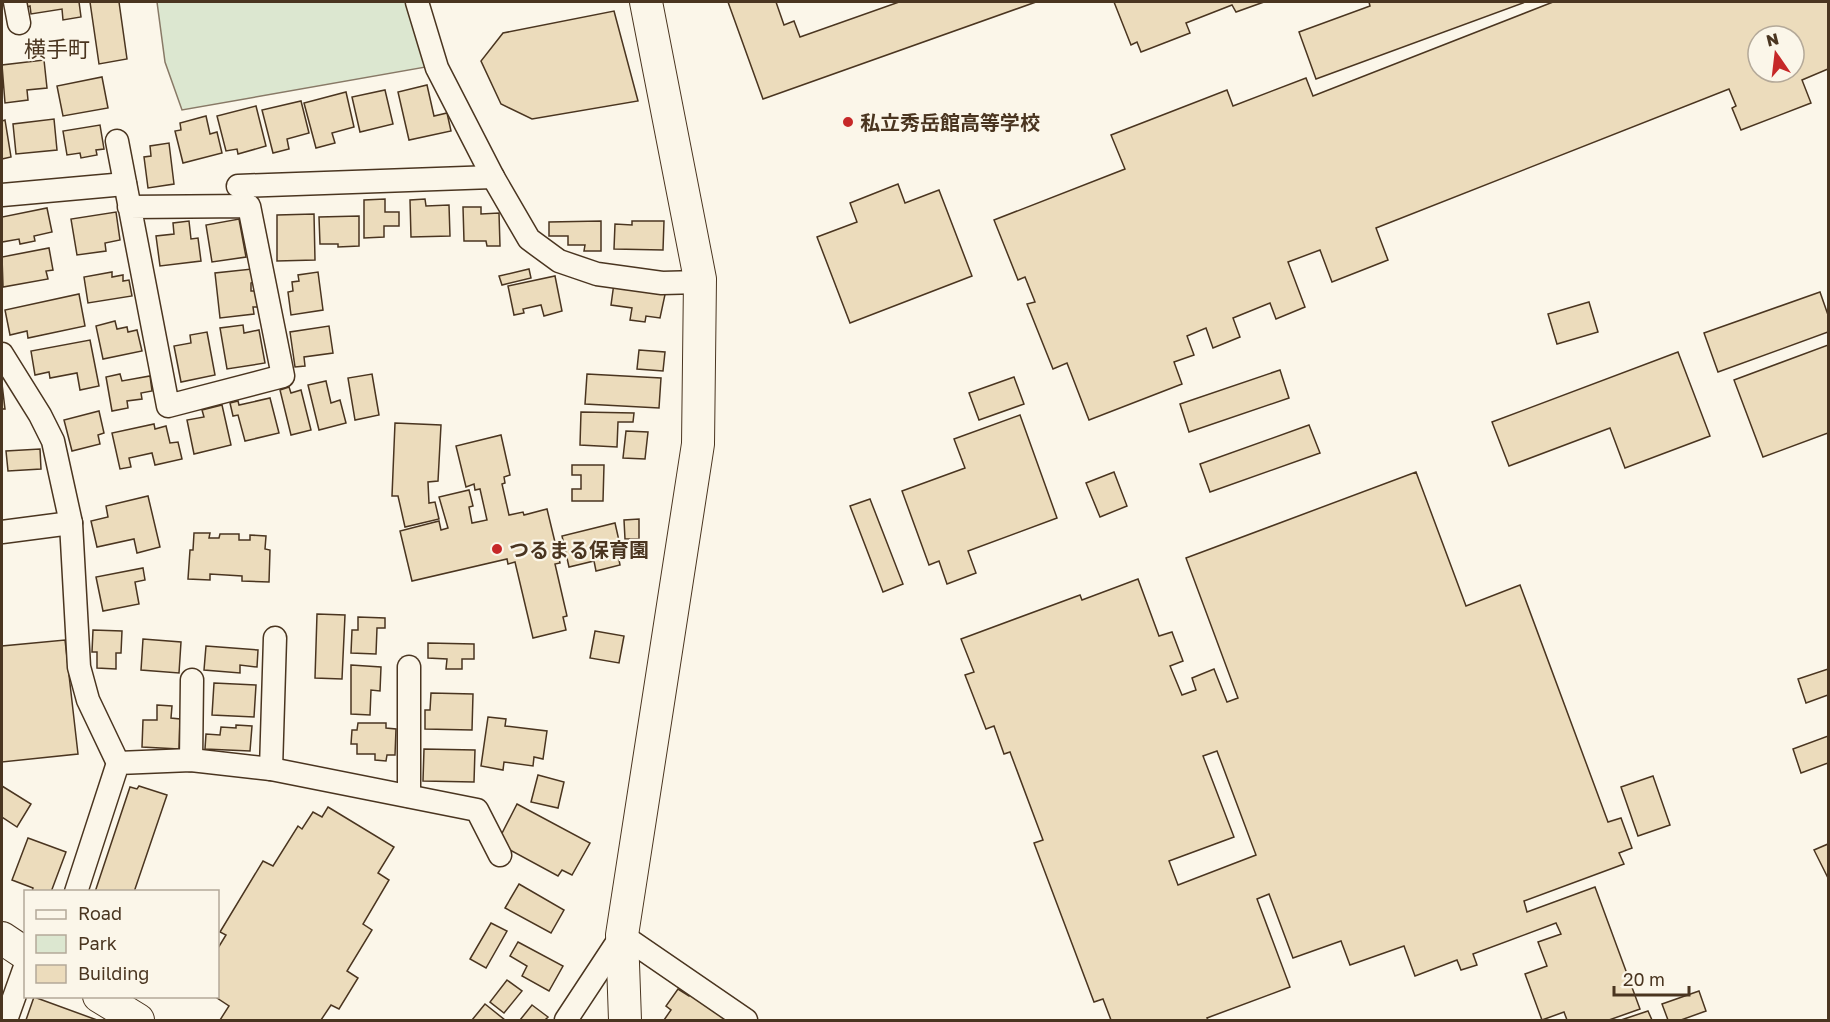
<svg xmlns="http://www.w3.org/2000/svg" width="1830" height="1022" viewBox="0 0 1830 1022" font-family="'Golos Text','Noto Sans JP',sans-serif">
	<rect width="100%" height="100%" fill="#fbf6e9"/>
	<!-- green -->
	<polygon fill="#dce7d0" stroke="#887966" stroke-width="1.5" points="157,2 417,2 426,67 182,110 165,62"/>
	<!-- building -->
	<g fill="#ecdcbc" stroke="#4a3520" stroke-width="1.5" fill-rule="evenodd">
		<polygon points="23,2 79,2 81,17 63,20 62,9 31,14 30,6 24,8"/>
		<polygon points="90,2 119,2 127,59 99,64"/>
		<polygon points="728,2 776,2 784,25 794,21 800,37 899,2 1036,2 763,99"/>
		<polygon points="1114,2 1264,2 1236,12 1232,5 1186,23 1190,33 1141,52 1137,42 1131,45"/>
		<polygon points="1369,2 1522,2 1523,3 1316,79 1299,32 1370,6"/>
		<path d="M1553 2H1828V69L1802 80 1811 103 1741 130 1732 108 1736 106 1729 89 1376 228 1388 260 1332 282 1320 250 1288 262 1305 307 1276 319 1270 303 1233 318 1240 337 1213 348 1206 328 1187 336 1194 355 1174 362 1182 384 1089 420 1067 363 1053 369 1027 304 1035 302 1025 277 1018 280 994 220 1125 169 1111 135 1227 90 1233 106 1306 78 1313 96ZM1758 36H1794V72H1758Z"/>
		<polygon points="614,11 638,101 532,119 501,104 481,61 503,33"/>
		<polygon points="44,60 47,88 27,90 28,100 5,103 2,65"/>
		<polygon points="102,77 108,108 63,116 57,86"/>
		<polygon points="427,85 434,116 447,113 451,131 409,140 398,92"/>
		<polygon points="385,90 393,124 360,132 352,97"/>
		<polygon points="346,92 354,127 332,133 335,143 316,148 304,103"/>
		<polygon points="301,101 309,133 287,139 289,149 273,153 262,110"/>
		<polygon points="256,106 266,146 238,154 237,149 226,151 217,116"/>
		<polygon points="206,116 210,134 217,132 222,153 183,163 175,131 181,130 180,123"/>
		<polygon points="54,119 57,150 16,154 13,124"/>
		<polygon points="5,120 11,157 2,159 2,121"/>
		<polygon points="100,125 104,149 96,150 97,155 81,158 80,153 67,155 63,131"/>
		<polygon points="169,143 174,184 148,188 144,157 151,156 150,146"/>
		<polygon points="898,184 905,203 939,190 972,276 850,323 817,237 857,222 850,203"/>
		<polygon points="385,199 385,212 399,212 399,226 384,226 384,237 364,238 364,200"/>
		<polygon points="425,199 426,206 449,205 450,236 411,237 410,200"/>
		<polygon points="463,207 481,207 481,214 499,213 500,246 487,246 486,241 464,241"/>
		<polygon points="47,208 52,232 34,236 35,241 20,244 19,239 2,242 2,217"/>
		<polygon points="116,212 120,240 105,243 106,251 77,255 71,219"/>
		<polygon points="314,214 315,260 277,261 277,215"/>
		<polygon points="359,216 359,246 338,247 338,244 320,244 319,217"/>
		<polygon points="239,219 246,257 212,262 206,225"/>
		<polygon points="189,221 191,239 198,238 201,261 160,266 156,236 174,234 173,223"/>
		<polygon points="601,221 601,251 584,251 585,245 568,245 568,236 549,236 549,222"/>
		<polygon points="632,221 664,221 663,250 614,249 615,224 632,225"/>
		<polygon points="49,248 53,270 46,271 48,279 3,287 2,257"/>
		<polygon points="252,269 254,282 251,283 251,291 256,291 258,307 253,307 254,314 220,318 215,273"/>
		<polygon points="529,269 531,278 502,285 499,276"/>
		<polygon points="112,272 112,277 123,275 123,281 129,280 132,296 88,303 84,277"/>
		<polygon points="318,272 323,310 291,315 288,292 293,291 292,282 299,281 298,275"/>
		<polygon points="555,276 562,311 544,316 541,305 523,309 524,313 514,315 508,286"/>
		<polygon points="614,283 666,290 660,318 646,316 645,322 630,320 632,308 611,305"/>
		<polygon points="1820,292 1828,315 1828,332 1718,372 1704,333"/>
		<polygon points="79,294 85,326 28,338 27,331 10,335 5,310"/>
		<polygon points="1589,302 1598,332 1557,344 1548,314"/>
		<polygon points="115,321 117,329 127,327 128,332 137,330 142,351 103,359 96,326"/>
		<polygon points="243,325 244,333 259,330 265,363 227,369 220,328"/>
		<polygon points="329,326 333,353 304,357 305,366 295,367 290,332"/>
		<polygon points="207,332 215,375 181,382 174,346 191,343 190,335"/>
		<polygon points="90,340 99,386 80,390 77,373 50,378 49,372 35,375 31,351"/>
		<polygon points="1828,345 1828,433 1763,457 1734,380"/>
		<polygon points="639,350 665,352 663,371 637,369"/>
		<polygon points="1678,352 1710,436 1625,468 1610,428 1509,466 1492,422"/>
		<polygon points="1280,370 1289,398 1189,432 1180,404"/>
		<polygon points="120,374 122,381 150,376 152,391 141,393 142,399 127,401 128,408 112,411 106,377"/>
		<polygon points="372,374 379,415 355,420 348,378"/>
		<polygon points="587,374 661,378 659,408 585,404"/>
		<polygon points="1014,377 1024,404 979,420 969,393"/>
		<polygon points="326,381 331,403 340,400 346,423 319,430 308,385"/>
		<polygon points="2,384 5,409 2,409"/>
		<polygon points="289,387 291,393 301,390 311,430 291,435 280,390"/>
		<polygon points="270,398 279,433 245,441 238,415 233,416 230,403 238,401 239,405"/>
		<polygon points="222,405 231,445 194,454 187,420 204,417 202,410"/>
		<polygon points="99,411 104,433 98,435 100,444 72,451 64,420"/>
		<polygon points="581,412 634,413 633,422 618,422 617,447 580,445"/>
		<polygon points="1020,415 1057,518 968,551 976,573 947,584 939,561 929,565 902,491 965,468 954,439"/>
		<polygon points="395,423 441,425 438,481 428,482 429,503 435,502 439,519 405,527 398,496 392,496"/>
		<polygon points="154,424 155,429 166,426 170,443 178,442 182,459 155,465 152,453 129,458 131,467 120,469 112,433"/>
		<polygon points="1309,425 1320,453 1210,492 1200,464"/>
		<polygon points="626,431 648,432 645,459 623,458"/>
		<polygon points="501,435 510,475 504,477 505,483 502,484 509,515 523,512 524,515 547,509 560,563 555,564 567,616 563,617 566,630 533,638 515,562 508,564 507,559 412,581 400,531 439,521 441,530 448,528 439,497 469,490 473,506 469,507 472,523 487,520 480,489 475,490 474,484 466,487 456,446"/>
		<polygon points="40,449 41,469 8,471 6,451"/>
		<polygon points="572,465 604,465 603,501 572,501 572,489 581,489 581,475 572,475"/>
		<polygon points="1114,472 1127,506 1100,517 1086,483"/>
		<path d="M1416 472 1466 606 1520 585 1608 822 1621 818 1632 848 1619 853 1624 864 1524 901 1527 912 1595 887 1640 1009 1609 1020H1567L1564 1012 1542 1020 1525 974 1547 966 1538 942 1561 934 1556 923 1473 954 1477 965 1461 970 1457 960 1415 976 1404 946 1350 965 1341 941 1293 958 1269 894 1257 899 1290 987 1207 1018 1208 1020H1111L1103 999 1094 1002 1034 843 1043 840 1010 752 1004 754 994 726 986 729 965 675 974 672 961 639 1080 595 1082 600 1138 579 1159 636 1172 632 1183 661 1170 666 1182 695 1196 690 1192 678 1214 669 1227 702 1238 698 1186 558ZM1217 751 1256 855 1178 885 1169 861 1234 837 1203 756Z"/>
		<polygon points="148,496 160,547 137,553 134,539 97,547 91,521 108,517 106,506"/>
		<polygon points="870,499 903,584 883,592 850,506"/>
		<polygon points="639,519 639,539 625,539 624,520"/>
		<polygon points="615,523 622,554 618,555 620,565 596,571 594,561 569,567 562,536"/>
		<polygon points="194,533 210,533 209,538 219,538 220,534 239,534 239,540 250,540 250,535 266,536 265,549 270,550 269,582 242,581 242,576 210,574 210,580 188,579 190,550 193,550"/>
		<polygon points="143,568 145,580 135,582 139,604 103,611 96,577"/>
		<polygon points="317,614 345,615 342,679 315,678"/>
		<polygon points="358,617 385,618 385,628 377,628 376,654 351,653 352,630 358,630"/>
		<polygon points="93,630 122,631 121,653 116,653 116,669 97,668 97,652 92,652"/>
		<polygon points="595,631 624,636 619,663 590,658"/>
		<polygon points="143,639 181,642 179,673 141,670"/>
		<polygon points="65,640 78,754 2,762 2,646"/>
		<polygon points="428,643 474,644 474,659 462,659 462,669 446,669 447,659 428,658"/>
		<polygon points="206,646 258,650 257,667 240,665 240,673 204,670"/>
		<polygon points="351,665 381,667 380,691 371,690 370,715 351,714"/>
		<polygon points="1828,669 1828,695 1806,703 1798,679"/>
		<polygon points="214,683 256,685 254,717 212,715"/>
		<polygon points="431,693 473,694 472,730 425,729 425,710 430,710"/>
		<polygon points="157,705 172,706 171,718 180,719 179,749 142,747 143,720 157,720"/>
		<polygon points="488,717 506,719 505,726 547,731 543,759 534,757 533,766 504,762 503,770 481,766"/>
		<polygon points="358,723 386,723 386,728 396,729 395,755 387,755 386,761 375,760 375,754 357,754 357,744 351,744 352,730 357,730"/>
		<polygon points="236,725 252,726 250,751 205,749 206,734 220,735 221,727 236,728"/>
		<polygon points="1828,736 1828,763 1801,773 1793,749"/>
		<polygon points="424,749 475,750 474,782 423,781"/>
		<polygon points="538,775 564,782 558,808 531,802"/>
		<polygon points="1653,776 1670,825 1638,836 1621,787"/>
		<polygon points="2,786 31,804 17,827 2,817"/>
		<polygon points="139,786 167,795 134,892 95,892 130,787 137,789"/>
		<polygon points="517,804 590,843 572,875 562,870 558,876 497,843"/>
		<polygon points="328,807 394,847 378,873 389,880 363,924 372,930 347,971 358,978 339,1009 331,1005 321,1020 220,1020 229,1006 214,996 218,996 218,948 226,935 220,932 263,861 273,866 298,826 302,829 313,812 322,817"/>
		<polygon points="28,838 66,852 51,892 32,892 33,888 12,880"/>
		<polygon points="1828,844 1828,878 1814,850"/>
		<polygon points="519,884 564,910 551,933 505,908"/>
		<polygon points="491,923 507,931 486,968 470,959"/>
		<polygon points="518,942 563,966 549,991 522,976 527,966 510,956"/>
		<polygon points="507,980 522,991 504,1013 490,1002"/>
		<polygon points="678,989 689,996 693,991 728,1014 723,1020 664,1020 671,1010 666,1006"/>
		<polygon points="1699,991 1706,1011 1681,1020 1668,1020 1662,1004"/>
		<polygon points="34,997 97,1020 26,1020"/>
		<polygon points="485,1004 505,1020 472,1020"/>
		<polygon points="532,1005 548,1017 545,1020 520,1020"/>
		<polygon points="1648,1011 1652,1020 1621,1020"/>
	</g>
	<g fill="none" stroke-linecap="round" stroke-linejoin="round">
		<defs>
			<g id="street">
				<polyline points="15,2 19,23"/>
				<polyline points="417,2 437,68 493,177 529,239 559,261 597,274 662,283 700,282"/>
				<polyline points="117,141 168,406 283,376 249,206 129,207"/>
				<polyline points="238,186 493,177"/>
				<polyline points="2,195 125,184"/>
				<polyline points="2,354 40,415 53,441 71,523 79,667 88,700 118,763"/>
				<polyline points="2,532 71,523"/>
				<polyline points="409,667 409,796"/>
				<polyline points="191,760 192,680"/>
				<polyline points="271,769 275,638"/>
				<polyline points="76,892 118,763 191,760 271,769 477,810 500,855"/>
				<polyline points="6,1020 26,964"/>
				<polyline points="566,1020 622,935 746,1020"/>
			</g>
			<g id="secondary">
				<polyline points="2,938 26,954"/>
				<polyline points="99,996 138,1020"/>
				<polyline points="625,1020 622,935 698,444 700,279 646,2"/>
			</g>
		</defs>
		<!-- street casing -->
		<use href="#street" stroke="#4a3520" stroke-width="25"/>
		<!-- secondary casing -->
		<use href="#secondary" stroke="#4a3520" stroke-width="34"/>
		<!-- street -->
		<use href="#street" stroke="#fbf6e9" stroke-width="22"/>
		<!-- secondary -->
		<use href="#secondary" stroke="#fbf6e9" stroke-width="32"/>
	</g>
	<!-- markers -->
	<g fill="#c62828" stroke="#fbf6e9" stroke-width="2">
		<circle cx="848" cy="122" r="6"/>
		<circle cx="497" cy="549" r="6"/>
	</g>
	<g text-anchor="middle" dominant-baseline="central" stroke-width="4.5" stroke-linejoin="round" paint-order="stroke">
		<!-- poi labels -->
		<g font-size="20" font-weight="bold" fill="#4a3520" stroke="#fbf6e9" text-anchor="start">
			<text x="860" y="122">私立秀岳館高等学校</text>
			<text x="509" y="549">つるまる保育園</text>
		</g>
		<!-- quarter labels -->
		<g font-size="22" fill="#4a3520" stroke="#fbf6e9">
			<text x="57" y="48">横手町</text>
		</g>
	</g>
	<!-- border -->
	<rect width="1830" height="1022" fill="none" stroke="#4a3520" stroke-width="6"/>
	<!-- legend -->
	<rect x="24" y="890" width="195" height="108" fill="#fbf6e9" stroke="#b4a999" stroke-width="1.5"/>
	<rect x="36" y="910" width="30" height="9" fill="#fbf6e9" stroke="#b4a999" stroke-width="1.5"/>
	<text x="78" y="920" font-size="18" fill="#4a3520">Road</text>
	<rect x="36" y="935" width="30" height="18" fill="#dce7d0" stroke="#b4a999" stroke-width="1.5"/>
	<text x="78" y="950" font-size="18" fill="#4a3520">Park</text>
	<rect x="36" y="965" width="30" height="18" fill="#ecdcbc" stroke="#b4a999" stroke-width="1.5"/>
	<text x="78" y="980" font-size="18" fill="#4a3520">Building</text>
	<!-- north arrow -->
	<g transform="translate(1776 54) rotate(346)"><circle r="28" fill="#fbf6e9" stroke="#b4a999" stroke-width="1.5"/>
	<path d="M0-4.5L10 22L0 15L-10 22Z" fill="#c62828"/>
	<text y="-9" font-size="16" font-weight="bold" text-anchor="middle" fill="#4a3520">N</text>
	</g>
	<!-- scale -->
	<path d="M1614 986v9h75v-9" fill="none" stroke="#4a3520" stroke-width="3"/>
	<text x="1623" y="986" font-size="18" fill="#4a3520" stroke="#fbf6e9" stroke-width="4.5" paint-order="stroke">20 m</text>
</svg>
